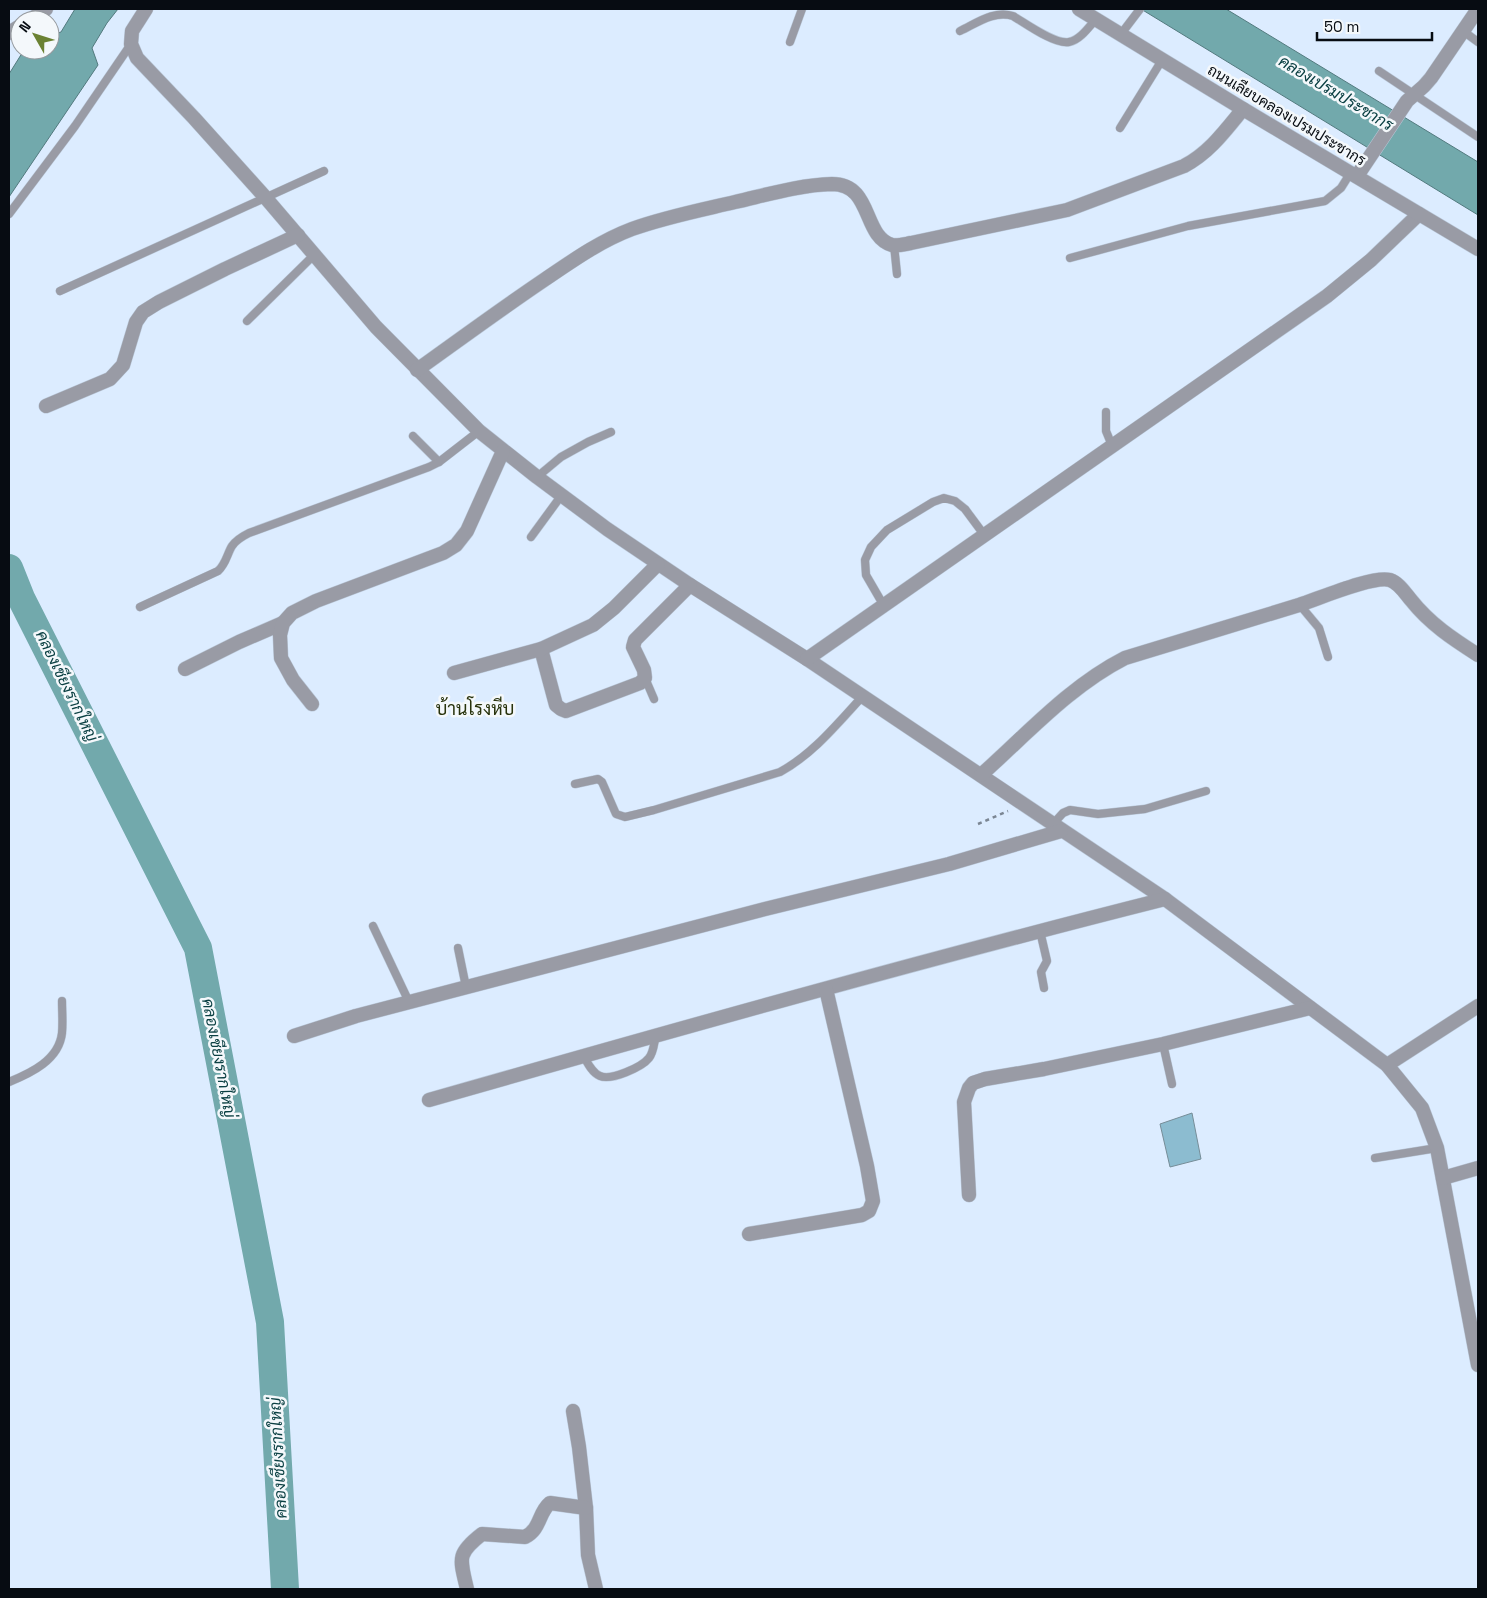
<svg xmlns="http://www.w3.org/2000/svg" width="1487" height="1598" viewBox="0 0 1487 1598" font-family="'Space Grotesk',Sarabun,sans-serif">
	<rect width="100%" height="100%" fill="#dcecff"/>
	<!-- water -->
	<g fill="#72a9ac" stroke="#527a7e">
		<polygon points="75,9 118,9 107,23 92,48 98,65 9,197 9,74 24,50 50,50 50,36 61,32"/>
		<polygon points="1141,9 1226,9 1478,162 1478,215"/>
	</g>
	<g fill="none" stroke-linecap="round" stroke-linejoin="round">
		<!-- river -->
		<polyline stroke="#72a9ac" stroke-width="28" points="9,568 21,598 198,948 270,1322 285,1589"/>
	</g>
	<!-- building -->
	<polygon fill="#8cbcd0" stroke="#768d98" points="1192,1113 1201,1159 1170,1167 1160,1124"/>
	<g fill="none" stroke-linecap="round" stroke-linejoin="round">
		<defs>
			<g id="service">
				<path d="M960 31C977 23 994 10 1013 16 1025 23 1055 45 1069 42 1080 40 1089 27 1096 19"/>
				<polyline points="1463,31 1478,42"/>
				<polyline points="1121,34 1140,9"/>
				<polyline points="790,42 802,9"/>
				<polyline points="1379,71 1478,137"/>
				<polyline points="1120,128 1162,60"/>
				<polyline points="9,214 75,126 131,44"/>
				<polyline points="894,245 897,274"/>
				<polyline points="1070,258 1188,226 1325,201 1341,188 1351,172"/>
				<polyline points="60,291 324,171"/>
				<polyline points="247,321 314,255"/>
				<polyline points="1106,412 1106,431 1113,448"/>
				<polyline points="413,436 439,462"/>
				<polyline points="537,477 561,457 588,442 611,432"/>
				<polyline points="531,537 561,496"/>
				<polyline points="1299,604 1319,628 1328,657"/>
				<polyline points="884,606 866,575 865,560 871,547 887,530 933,502 944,498 955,501 965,509 985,536"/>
				<path d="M140 607 218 571C226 564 227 554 232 546 236 540 243 536 249 533L429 467 439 462 479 431"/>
				<polyline points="645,678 654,699"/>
				<path d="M575 784 598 779 602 782 616 814 625 817 654 810 780 772C813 754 837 724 862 697"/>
				<polyline points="1052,825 1063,813 1070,810 1098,814 1145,809 1206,791"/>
				<polyline points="373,926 409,1002"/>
				<polyline points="1040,931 1047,961 1041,972 1044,988"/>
				<polyline points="458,948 466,987"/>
				<polyline points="1163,1044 1172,1084"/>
				<path d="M583 1055C587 1062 592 1073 600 1076 611 1081 642 1067 649 1058 654 1052 654 1042 656 1035"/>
				<path d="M9 1082C31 1073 59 1060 62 1033 63 1022 62 1011 62 1001"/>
				<polyline points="1375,1158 1437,1148"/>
			</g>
			<g id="minor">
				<polyline points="146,9 132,31 131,44 137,58 194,118 265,197 376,327 479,431 537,477 607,529 690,585 807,659 1165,899 1387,1065 1422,1108 1437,1148 1478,1365"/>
				<polyline points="30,20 46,9"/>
				<polyline points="9,33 20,26"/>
				<polyline points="1357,176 1407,101 1424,86 1431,78 1478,9"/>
				<path d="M417 370C459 340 501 309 544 280 572 261 600 241 632 229 665 217 701 210 735 202 766 195 799 185 832 184 873 184 862 236 892 245 898 246 905 244 911 243L1067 210 1184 166C1209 153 1225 131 1243 109"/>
				<polyline points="46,406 110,379 123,365 136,322 143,312 159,302 225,269 298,235"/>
				<polyline points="541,649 556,705 561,709 566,711 640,683 645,678 644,670 633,647 635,640 690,585"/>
				<polyline points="807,659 1327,296 1371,260 1419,214"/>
				<polyline points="185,669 239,642 283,623"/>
				<polyline points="454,673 541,649 593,625 614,608 658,564"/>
				<polyline points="312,704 293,680 281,658 280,635 283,623 292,613 316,601 443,553 456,545 467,531 503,451"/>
				<path d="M981 775C1027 734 1070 686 1125 658 1183 640 1241 623 1299 605 1318 599 1373 575 1390 580 1399 583 1405 593 1411 600 1430 624 1453 639 1478 655"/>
				<polyline points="294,1036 356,1016 765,909 949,864 1061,831"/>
				<polyline points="1387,1065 1478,1006"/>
				<path d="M429 1100C674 1030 919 961 1165 899"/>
				<polyline points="1443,1178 1478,1168"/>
				<polyline points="969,1195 964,1102 969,1088 973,1083 985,1079 1044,1069 1163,1044 1310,1008"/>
				<polyline points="749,1234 862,1215 869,1211 873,1201 867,1166 826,989"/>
				<polyline points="573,1411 579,1447 586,1508 588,1555 596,1589"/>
				<path d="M467 1589C460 1559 456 1554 482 1534L525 1537C541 1529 538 1513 550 1503L586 1508"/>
			</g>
			<polyline id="tertiary" points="1079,9 1243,109 1478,249"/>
		</defs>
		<!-- service casing -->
		<use href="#service" stroke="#bac8d9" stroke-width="9"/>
		<!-- minor casing -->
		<use href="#minor" stroke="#bac8d9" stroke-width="15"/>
		<!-- tertiary casing -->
		<use href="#tertiary" stroke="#bac8d9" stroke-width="15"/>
		<!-- path -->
		<polyline stroke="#7b8693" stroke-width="2.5" stroke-dasharray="4 4" stroke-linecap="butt" points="978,824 1008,811"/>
		<!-- service -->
		<use href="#service" stroke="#999ba5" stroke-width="8"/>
		<!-- minor -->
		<use href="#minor" stroke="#999ba5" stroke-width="14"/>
		<!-- tertiary -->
		<use href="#tertiary" stroke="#999ba5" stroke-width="14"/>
	</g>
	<g text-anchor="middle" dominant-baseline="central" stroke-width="5" stroke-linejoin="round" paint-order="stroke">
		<!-- street labels -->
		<g font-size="15" fill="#070c12" stroke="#f4f8fb">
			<text transform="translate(1287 115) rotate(31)">ถนนเลียบคลองเปรมประชากร</text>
		</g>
		<!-- water labels -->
		<g font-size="16" font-style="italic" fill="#0b4043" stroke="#f4f8fb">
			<text transform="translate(1336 93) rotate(31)">คลองเปรมประชากร</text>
			<text transform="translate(67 686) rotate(64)">คลองเชียงรากใหญ่</text>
			<text transform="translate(219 1058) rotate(79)">คลองเชียงรากใหญ่</text>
			<text transform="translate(278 1458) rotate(-93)">คลองเชียงรากใหญ่</text>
		</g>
		<!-- quarter labels -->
		<g font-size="18" fill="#28330d" stroke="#f4f8fb">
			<text x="475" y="708">บ้านโรงหีบ</text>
		</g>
	</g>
	<!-- border -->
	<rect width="1487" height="1598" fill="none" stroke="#070c12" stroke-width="20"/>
	<!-- north arrow -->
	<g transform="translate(35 35) rotate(309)"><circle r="24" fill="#f4f8fb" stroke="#959a9e"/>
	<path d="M0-4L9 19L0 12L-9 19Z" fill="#6b8233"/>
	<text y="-8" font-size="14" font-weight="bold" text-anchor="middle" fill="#070c12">N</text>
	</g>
	<!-- scale -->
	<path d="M1317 32v8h115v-8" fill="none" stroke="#070c12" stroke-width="2.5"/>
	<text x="1324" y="32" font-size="15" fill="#070c12" stroke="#f4f8fb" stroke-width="4" paint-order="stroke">50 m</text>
</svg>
